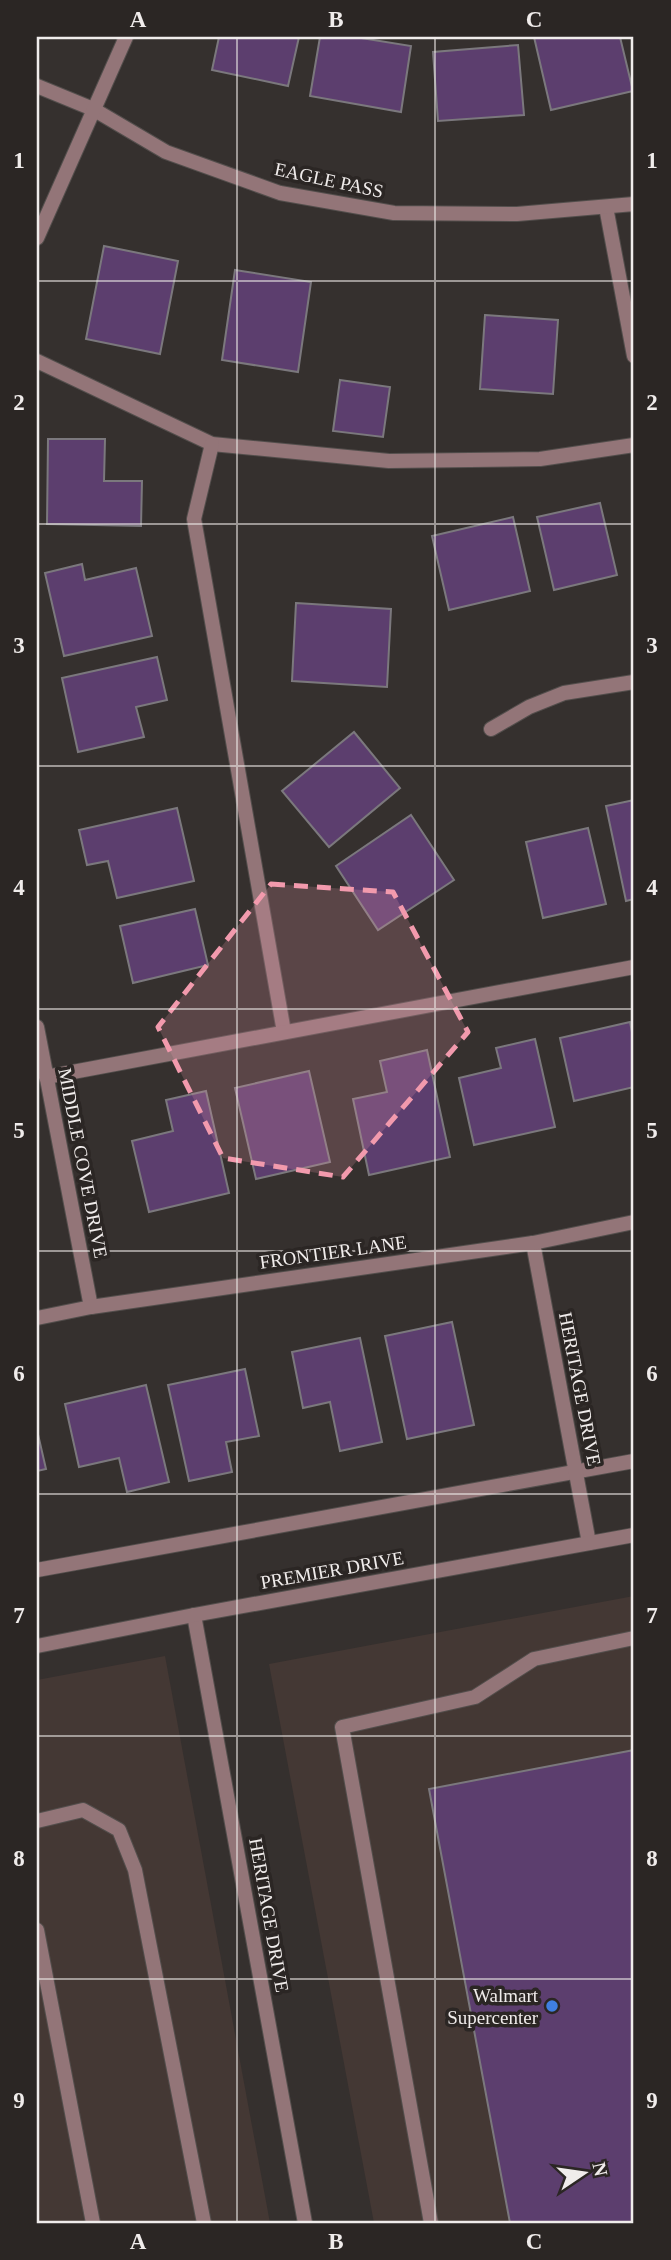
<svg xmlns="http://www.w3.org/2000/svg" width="671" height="2260" viewBox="0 0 671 2260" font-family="'Times New Roman',serif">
	<rect width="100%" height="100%" fill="#35302e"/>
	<!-- built -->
	<g fill="#443834">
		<polygon points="634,1596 634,2223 374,2223 269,1664"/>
		<polygon points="165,1656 270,2223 37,2223 37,1680"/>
	</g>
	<!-- building -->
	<g fill="#5c3e6e" stroke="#7b787d" stroke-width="2">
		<polygon points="219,37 299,37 288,86 212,70"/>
		<polygon points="320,37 355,37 411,46 401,112 310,96"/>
		<polygon points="534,37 620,37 633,91 551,110"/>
		<polygon points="518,45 524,115 438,121 433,52"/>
		<polygon points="104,246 178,261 160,354 86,339"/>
		<polygon points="235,270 311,282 298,372 222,360"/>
		<polygon points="485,315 558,320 553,394 480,389"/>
		<polygon points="340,380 390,387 383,437 333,431"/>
		<polygon points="48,439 105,439 104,481 142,481 141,526 47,524"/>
		<polygon points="600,503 617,575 554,590 537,517"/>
		<polygon points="513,517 530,591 449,610 432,536"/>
		<polygon points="82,564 85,580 136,568 152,636 64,656 45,573"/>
		<polygon points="296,603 391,609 387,687 292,681"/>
		<polygon points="157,657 167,700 136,707 144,737 78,752 62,678"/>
		<polygon points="354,732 400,788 329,847 282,791"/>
		<polygon points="634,800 634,899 626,901 606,806"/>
		<polygon points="177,808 194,881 117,898 108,861 87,865 79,830"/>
		<polygon points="411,815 454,880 378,930 336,866"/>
		<polygon points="588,828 606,904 543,918 526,842"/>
		<polygon points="195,909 208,965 133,983 120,926"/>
		<polygon points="630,1022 634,1042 634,1087 574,1101 560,1038"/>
		<polygon points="535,1039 555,1127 474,1145 459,1078 501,1068 496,1048"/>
		<polygon points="427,1050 450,1157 369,1175 353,1099 387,1092 380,1061"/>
		<polygon points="309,1071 330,1162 256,1179 235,1088"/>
		<polygon points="206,1091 229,1193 149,1212 132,1141 173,1131 166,1100"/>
		<polygon points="452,1322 474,1425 407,1439 385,1336"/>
		<polygon points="360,1338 382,1442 340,1451 330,1402 303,1408 292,1352"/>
		<polygon points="245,1369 259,1436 226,1442 232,1472 189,1481 168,1385"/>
		<polygon points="146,1385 169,1482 127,1492 119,1458 79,1467 65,1404"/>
		<polygon points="37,1430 46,1469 37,1471"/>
		<polygon points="634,1750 634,2223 510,2223 429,1789"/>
	</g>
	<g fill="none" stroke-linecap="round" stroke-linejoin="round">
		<defs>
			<g id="service">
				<polyline points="606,207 634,356"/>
				<polyline points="37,361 212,444 389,461 540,459 634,445"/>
				<polyline points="212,444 194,519 284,1032"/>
				<polyline points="46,1077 634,967"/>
				<polyline points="37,1570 634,1461"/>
				<polyline points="37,1821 83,1810 119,1830 135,1870 204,2223"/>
				<polyline points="37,1930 93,2223"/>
				<polyline points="431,2223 342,1727 475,1697 534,1659 634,1638"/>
			</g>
			<g id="minor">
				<polyline points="37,86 93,109 166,152 280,193 394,213 517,214 634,204"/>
				<polyline points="37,238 126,37"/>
				<polyline points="491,729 529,707 564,693 634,682"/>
				<polyline points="37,1027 91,1307"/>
				<polyline points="533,1243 589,1543"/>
				<polyline points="37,1318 91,1307 533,1243 634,1222"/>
				<polyline points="194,1615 305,2223"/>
			</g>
			<polyline id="tertiary" points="37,1646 194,1615 634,1535"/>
		</defs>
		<!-- service casing -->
		<use href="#service" stroke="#534e4c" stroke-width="16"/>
		<!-- minor casing -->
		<use href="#minor" stroke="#534e4c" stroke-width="16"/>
		<!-- tertiary casing -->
		<use href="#tertiary" stroke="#534e4c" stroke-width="16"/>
		<!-- service -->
		<use href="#service" stroke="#937578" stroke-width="14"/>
		<!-- minor -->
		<use href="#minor" stroke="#937578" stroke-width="14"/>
		<!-- tertiary -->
		<use href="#tertiary" stroke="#937578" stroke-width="14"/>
	</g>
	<!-- marked area -->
	<path fill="#f29aad" fill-opacity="0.2" stroke="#f29aad" stroke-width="5" stroke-dasharray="14 9" stroke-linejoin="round" d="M271 884 393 892 468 1032 343 1177 223 1158 158 1027Z"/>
	<!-- grid -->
	<path fill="none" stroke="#f0eceb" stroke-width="2" stroke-opacity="0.55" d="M237 37V2223M435 37V2223M37 281H634M37 524H634M37 766H634M37 1009H634M37 1251H634M37 1494H634M37 1736H634M37 1979H634"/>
	<!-- markers -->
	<circle fill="#3f7fe0" stroke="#2b2624" stroke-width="2.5" cx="552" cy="2006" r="7"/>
	<g text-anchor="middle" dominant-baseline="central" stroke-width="7" stroke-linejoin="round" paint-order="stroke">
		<!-- street labels -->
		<g font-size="19" fill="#f0eceb" stroke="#2b2624">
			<text transform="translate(329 180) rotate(12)">EAGLE PASS</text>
			<text transform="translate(83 1163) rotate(79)">MIDDLE COVE DRIVE</text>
			<text transform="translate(333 1252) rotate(-8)">FRONTIER LANE</text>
			<text transform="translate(580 1389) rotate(79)">HERITAGE DRIVE</text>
			<text transform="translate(332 1570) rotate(-10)">PREMIER DRIVE</text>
			<text transform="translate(269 1915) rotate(80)">HERITAGE DRIVE</text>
		</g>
		<!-- poi labels -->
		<g font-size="19" fill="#f0eceb" stroke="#2b2624" text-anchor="end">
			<text x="538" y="1995">Walmart<tspan x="538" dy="22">Supercenter</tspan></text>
		</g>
	</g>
	<!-- border -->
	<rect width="671" height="2260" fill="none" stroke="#2b2624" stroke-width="77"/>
	<!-- north arrow -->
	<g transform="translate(584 2173) rotate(77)" stroke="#2b2624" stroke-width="5" paint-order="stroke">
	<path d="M0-5L12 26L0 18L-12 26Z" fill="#f0eceb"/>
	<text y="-10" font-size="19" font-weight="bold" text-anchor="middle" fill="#f0eceb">N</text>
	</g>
	<rect x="38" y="38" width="594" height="2184" fill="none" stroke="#f0eceb" stroke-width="2.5"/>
	<g font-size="23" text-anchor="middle" font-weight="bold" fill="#f0eceb">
		<text x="138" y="27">A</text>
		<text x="336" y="27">B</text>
		<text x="534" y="27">C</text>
		<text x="19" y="168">1</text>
		<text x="652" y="168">1</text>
		<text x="19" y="410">2</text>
		<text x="652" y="410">2</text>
		<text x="19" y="653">3</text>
		<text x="652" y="653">3</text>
		<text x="19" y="895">4</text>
		<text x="652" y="895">4</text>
		<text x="19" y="1138">5</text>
		<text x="652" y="1138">5</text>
		<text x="19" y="1381">6</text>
		<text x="652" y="1381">6</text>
		<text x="19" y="1623">7</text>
		<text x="652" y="1623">7</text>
		<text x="19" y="1866">8</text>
		<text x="652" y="1866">8</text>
		<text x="19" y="2108">9</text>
		<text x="652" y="2108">9</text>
		<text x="138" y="2249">A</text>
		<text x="336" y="2249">B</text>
		<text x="534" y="2249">C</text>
	</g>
</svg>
